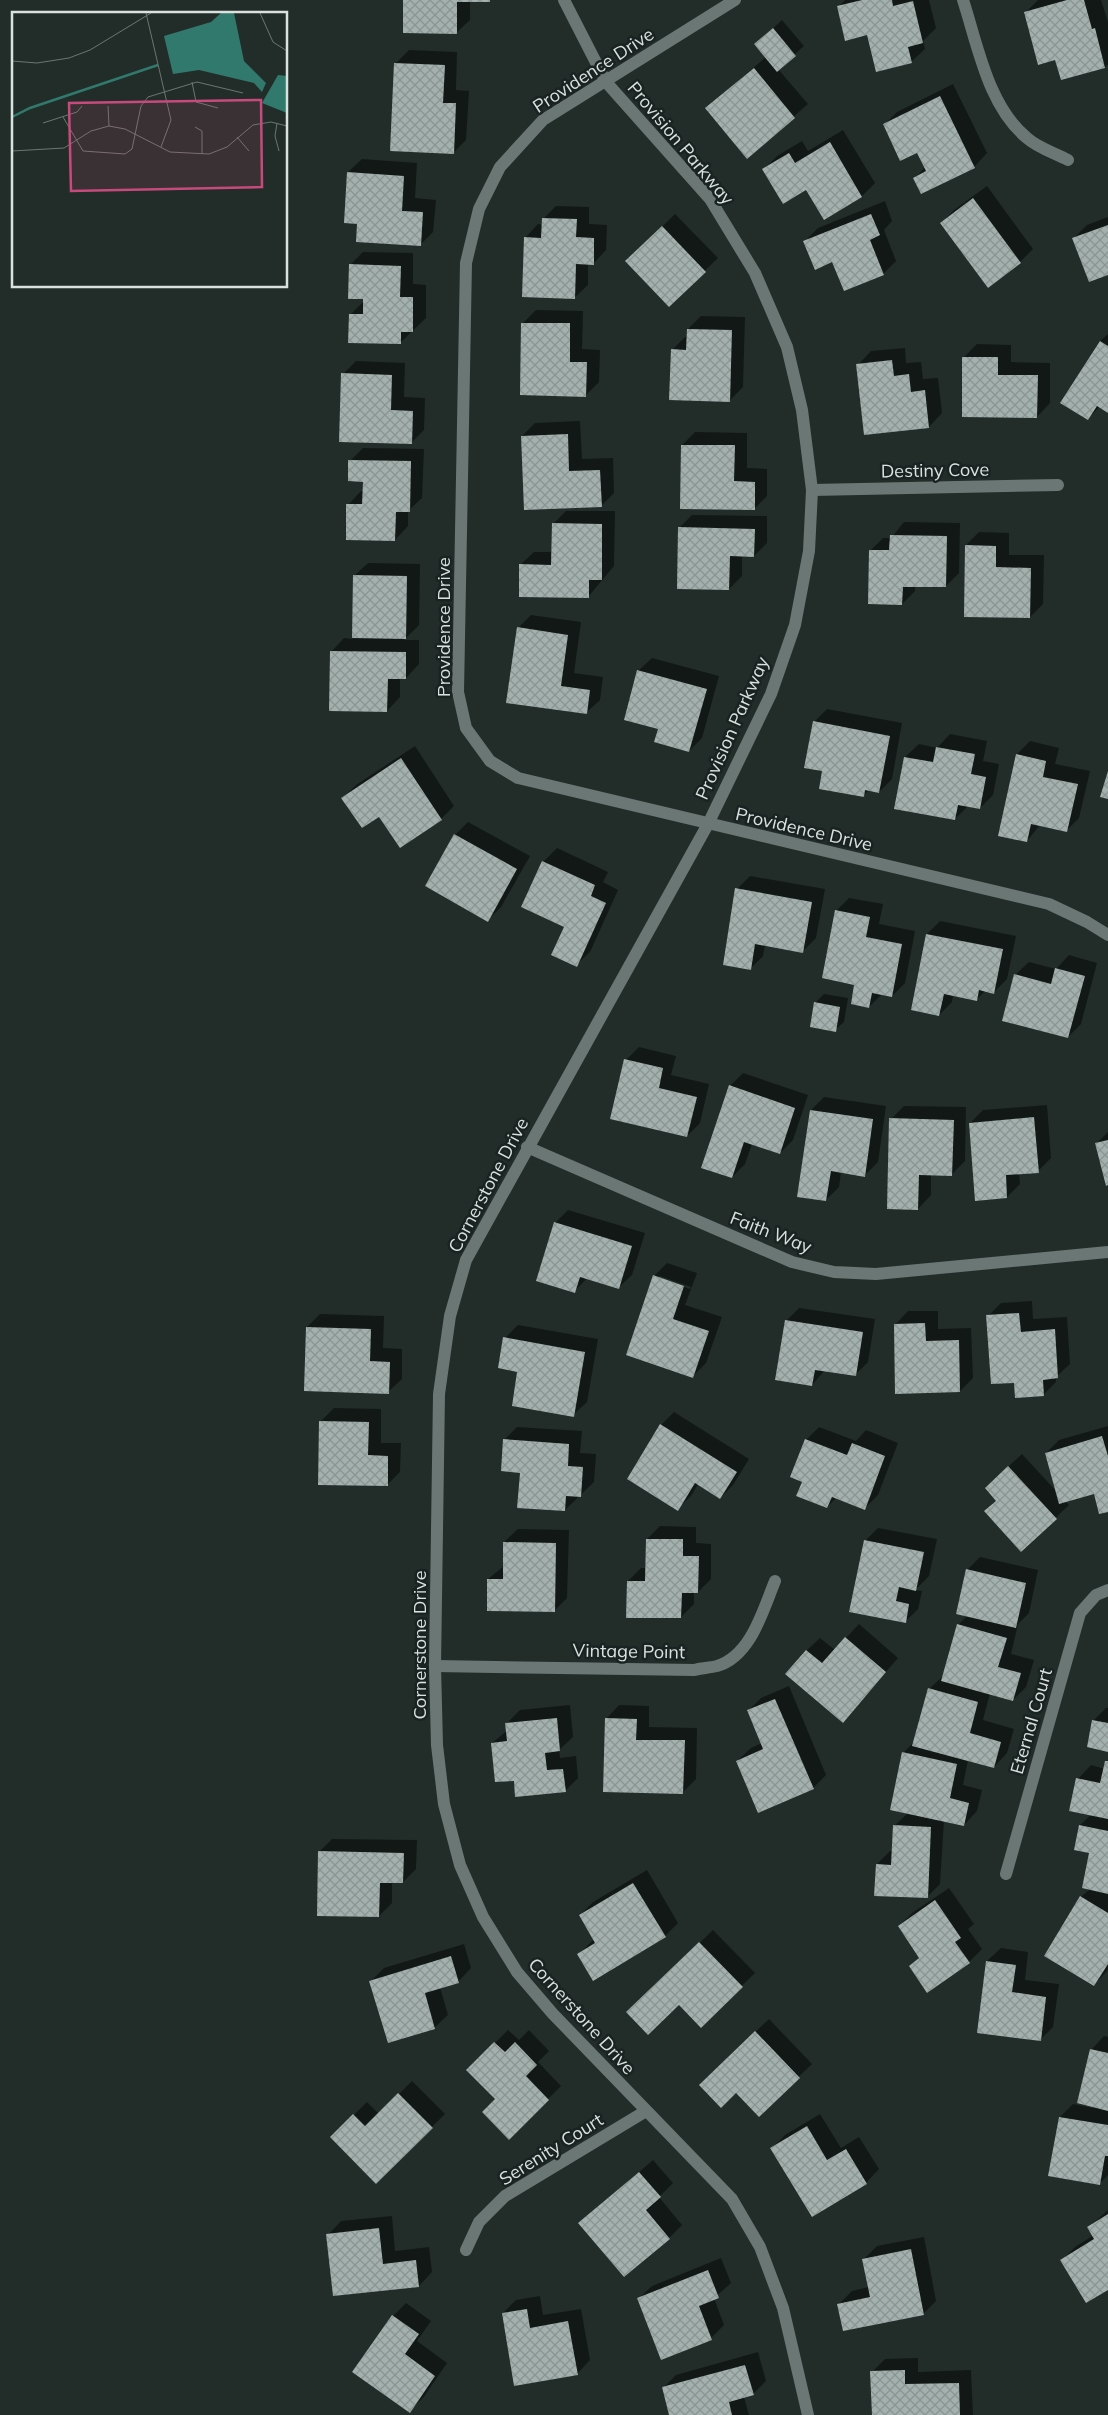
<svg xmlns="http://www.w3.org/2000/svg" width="1108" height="2415" viewBox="0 0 1108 2415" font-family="Mulish,sans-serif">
	<defs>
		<pattern id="building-cross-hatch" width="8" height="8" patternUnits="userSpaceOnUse" patternTransform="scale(1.25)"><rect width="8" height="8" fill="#a3b0ad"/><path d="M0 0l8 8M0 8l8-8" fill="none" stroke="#8a9592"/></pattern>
	</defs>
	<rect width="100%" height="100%" fill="#222d2a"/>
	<!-- shadow -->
	<g fill="#0007" fill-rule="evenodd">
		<polygon points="404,0 491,0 470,1 470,20 456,33"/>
		<polygon points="845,0 929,0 936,28 923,41 925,49 911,62 868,34 838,7"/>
		<polygon points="1038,0 1101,0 1108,22 1108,64 1105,67 1061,79 1056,59 1026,12"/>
		<polygon points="782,20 804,46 778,69 808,104 747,157 707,108 766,57 756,44"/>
		<polygon points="409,50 457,52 456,90 469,91 466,140 453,153 396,63"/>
		<polygon points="953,84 987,153 974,167 915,178 925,167 918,152 884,125 897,112"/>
		<polygon points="843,130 875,183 862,196 824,218 807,188 764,169 777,156 802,141 808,151"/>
		<polygon points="362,159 417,163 415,198 436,200 433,232 420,245 359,223 348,172"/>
		<polygon points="987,186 1033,249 1020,262 941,224 954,210"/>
		<polygon points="885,201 892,221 884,230 896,261 883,274 833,261 805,241 818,228"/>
		<polygon points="556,206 589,207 589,224 607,225 606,250 593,264 588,263 588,285 574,298 525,238 538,224 543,225 543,219"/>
		<polygon points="675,214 718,258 669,305 627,261"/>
		<polygon points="1108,217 1108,273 1074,238 1087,225"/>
		<polygon points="363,252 413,253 413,284 426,285 426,318 400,343 350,315 364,301 350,265"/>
		<polygon points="536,310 583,311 582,349 600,350 599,382 586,395 523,323"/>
		<polygon points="701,316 745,317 743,387 730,400 672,350 685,337 688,337 688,329"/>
		<polygon points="1108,334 1108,411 1100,406 1088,419 1100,341"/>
		<polygon points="977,344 1011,345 1011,362 1050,363 1050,403 1037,417 964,357"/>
		<polygon points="905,348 906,363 921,362 923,379 938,378 942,413 929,427 858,365 871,351"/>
		<polygon points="356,361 405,363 404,397 425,398 424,430 411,443 343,374"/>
		<polygon points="580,421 582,459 613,458 614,493 601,506 522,436 535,423"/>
		<polygon points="695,432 747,433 747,468 767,469 767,496 754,509 682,445"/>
		<polygon points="363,448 424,449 422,498 408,511 408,526 395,540 348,505 361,491 364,492 364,480 350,461"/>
		<polygon points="566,511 615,511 614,566 588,597 520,565 534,552 553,552 553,524"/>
		<polygon points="692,515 767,516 767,543 754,556 742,555 742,576 729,589 679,528"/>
		<polygon points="904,522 960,523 959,573 946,586 915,586 915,591 902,604 870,551 883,538 891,538"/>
		<polygon points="979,532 1009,533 1009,555 1044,555 1043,604 1030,617 966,545"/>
		<polygon points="368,563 420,564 419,625 404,640 419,640 419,664 406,678 400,678 400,697 387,711 331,652 344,638 353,639 354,576"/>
		<polygon points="531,615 581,622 574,673 603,677 600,700 586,713 507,701 518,628"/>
		<polygon points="652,658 719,676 702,738 689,751 659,728 638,671"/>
		<polygon points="827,709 902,723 892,779 879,792 869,790 863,796 824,770 814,722"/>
		<polygon points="950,734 987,741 983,761 999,764 993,795 980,808 968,806 955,819 905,757 919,744 937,748"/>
		<polygon points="1030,741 1059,748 1055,764 1090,771 1079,818 1066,831 1040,825 1027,841 999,835 1017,754"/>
		<polygon points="415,746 454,806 441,819 379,815 343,798 356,785"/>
		<polygon points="468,822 530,856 501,907 488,920 455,835"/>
		<polygon points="557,848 608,872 603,882 618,890 590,952 576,965 565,926 523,907 544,861"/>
		<polygon points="750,876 825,889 816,938 803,951 765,945 763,956 750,969 737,889"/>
		<polygon points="849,898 883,904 879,924 915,931 905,983 892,996 882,994 869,1007 856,984 836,911"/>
		<polygon points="940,921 1016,936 1007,979 994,992 986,990 977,999 953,995 952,1002 939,1015 927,934"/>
		<polygon points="1069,955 1097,963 1081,1024 1068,1037 1015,975 1029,962 1056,969"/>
		<polygon points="824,994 848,998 844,1022 835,1030 815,1003"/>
		<polygon points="639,1047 676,1056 671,1075 709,1084 700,1123 687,1136 626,1060"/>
		<polygon points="743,1073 808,1095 793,1140 780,1153 752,1144 745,1164 732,1177 730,1086"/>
		<polygon points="824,1097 886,1106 878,1162 865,1175 841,1172 839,1187 826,1200 811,1110"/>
		<polygon points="1047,1105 1051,1158 1038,1171 1019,1173 1020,1184 1007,1197 970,1123 983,1110"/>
		<polygon points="904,1106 966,1107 965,1161 952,1174 931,1174 931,1195 918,1209 891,1119"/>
		<polygon points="1108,1132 1108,1184 1096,1144"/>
		<polygon points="568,1210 645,1233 632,1275 618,1288 587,1278 575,1291 555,1223"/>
		<path d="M667 1263 697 1273 685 1305 722 1317 706 1363 693 1376 654 1276ZM660 1276 691 1287 690 1289 660 1279Z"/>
		<polygon points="1032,1301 1033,1319 1067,1317 1070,1364 1056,1377 1056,1382 1043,1395 1016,1382 988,1316 1001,1303"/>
		<polygon points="799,1308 875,1319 868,1362 855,1375 825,1370 812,1385 786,1321"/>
		<polygon points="908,1311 938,1311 938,1329 971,1328 973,1378 960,1391 895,1325"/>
		<polygon points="320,1314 384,1316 383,1348 402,1349 402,1379 388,1392 307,1327"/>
		<polygon points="518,1325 598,1339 587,1402 573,1415 519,1371 505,1338"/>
		<polygon points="334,1408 381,1409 381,1443 401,1443 400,1472 387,1485 320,1422"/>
		<polygon points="674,1412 749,1459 733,1485 720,1498 698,1484 691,1496 677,1509 661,1425"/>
		<polygon points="1108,1426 1108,1510 1094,1492 1065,1501 1069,1505 1022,1550 997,1500 999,1475 1022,1454 1057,1492 1046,1453 1059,1440"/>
		<polygon points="517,1427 582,1431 580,1453 596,1454 594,1482 565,1510 521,1471 504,1440"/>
		<polygon points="819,1427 856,1441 866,1430 898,1443 878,1495 865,1508 837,1497 827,1507 804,1481 806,1440"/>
		<polygon points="660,1526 696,1527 696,1543 711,1544 711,1579 698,1592 694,1592 694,1604 681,1617 628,1581 641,1568 646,1568 647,1539"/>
		<polygon points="878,1528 937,1539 929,1576 915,1590 922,1591 918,1609 905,1622 865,1541"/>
		<polygon points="518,1529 569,1530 567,1598 554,1611 488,1579 504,1566 504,1542"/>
		<polygon points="980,1557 1038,1570 1029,1613 1018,1624 1011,1654 1034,1660 1026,1687 1013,1700 990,1693 983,1720 1014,1729 1007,1753 994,1767 968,1760 963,1785 982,1790 977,1811 964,1825 944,1820 940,1884 927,1897 877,1864 890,1851 893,1851 894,1826 908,1813 903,1753 915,1741 929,1689 943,1676 958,1625 967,1616 967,1570"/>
		<polygon points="859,1624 898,1658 843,1721 806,1651 820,1638 835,1650"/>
		<polygon points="789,1686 826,1775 813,1788 737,1761 751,1748 762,1743 748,1711 761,1698"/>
		<polygon points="570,1705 573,1737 559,1750 560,1758 576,1756 578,1778 565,1791 492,1743 508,1730 507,1723 520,1710"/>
		<polygon points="619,1705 649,1706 649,1727 697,1728 696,1779 683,1792 606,1719"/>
		<polygon points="1106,1708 1108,1708 1108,1750 1093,1721"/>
		<polygon points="1108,1760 1108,1970 1094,1985 1081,1897 1090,1889 1091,1852 1080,1825 1091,1815 1078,1779 1091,1765 1105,1769"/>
		<polygon points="332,1839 417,1840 416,1869 403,1882 392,1882 392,1903 379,1916 319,1852"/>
		<polygon points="647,1870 678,1923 665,1936 579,1954 594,1939 580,1915 593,1902"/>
		<polygon points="949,1888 974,1924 968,1929 982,1949 969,1962 910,1966 920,1957 899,1926 912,1913"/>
		<polygon points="713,1930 755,1973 701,2026 679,2003 641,1999"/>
		<polygon points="464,1944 471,1968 458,1982 440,1987 448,2015 434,2028 371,1981 384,1968"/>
		<polygon points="1001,1948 1028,1952 1025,1980 1059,1984 1053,2027 1040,2040 987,1961"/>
		<polygon points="769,2019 812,2064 759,2115 736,2091 700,2085"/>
		<polygon points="508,2030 519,2040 529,2030 549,2051 538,2062 561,2086 509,2138 496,2099 468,2070"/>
		<polygon points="1104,2036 1108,2037 1108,2175 1099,2184 1060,2117 1073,2104 1093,2108 1091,2050"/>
		<polygon points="412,2081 445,2114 376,2182 332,2137 367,2102 379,2114"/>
		<polygon points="820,2114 841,2148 859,2137 879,2169 866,2183 813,2215 772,2148 785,2135"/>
		<polygon points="653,2160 673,2183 659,2197 682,2225 669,2238 580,2223"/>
		<polygon points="1108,2210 1108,2288 1062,2260 1075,2247 1094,2235 1089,2227"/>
		<polygon points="392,2216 395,2251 429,2247 432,2272 419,2286 328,2235 341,2221"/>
		<polygon points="924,2237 936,2301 923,2314 839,2304 852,2291 869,2287 864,2259 877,2246"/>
		<polygon points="721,2258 731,2283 714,2298 724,2325 711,2338 638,2299 652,2286"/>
		<polygon points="540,2296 543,2315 581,2309 590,2360 577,2374 503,2313 516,2300"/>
		<polygon points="406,2303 431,2321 417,2341 447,2363 423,2398 409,2411 393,2316"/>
		<polygon points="758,2352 766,2381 753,2394 744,2397 749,2415 671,2415 663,2388 676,2375"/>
		<polygon points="918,2358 918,2372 971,2370 973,2415 873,2415 872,2372 885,2359"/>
	</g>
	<!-- building -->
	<g fill="url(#building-cross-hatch)">
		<polygon points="403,0 490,0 490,2 457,2 457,34 403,33"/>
		<polygon points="862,0 892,0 893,6 913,1 923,43 908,47 912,63 876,72 867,35 845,41 837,6"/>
		<polygon points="1067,0 1084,0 1092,29 1095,28 1105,68 1061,80 1055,60 1038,65 1024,12"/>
		<polygon points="773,28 796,56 777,72 754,44"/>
		<polygon points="394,63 445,65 443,103 456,103 454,154 390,151"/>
		<polygon points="754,68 795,118 747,159 705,108"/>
		<polygon points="940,96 975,168 921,194 913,178 926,171 917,153 900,161 883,124"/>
		<polygon points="830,142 862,197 824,220 806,190 783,204 762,169 789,153 795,163"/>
		<polygon points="347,172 404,176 402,211 423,212 421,246 356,242 357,224 344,223"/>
		<polygon points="973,198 1021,263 988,288 940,223"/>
		<polygon points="871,214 880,235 870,240 884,275 844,291 832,262 815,270 803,241"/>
		<polygon points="542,218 577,219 576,237 594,238 594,265 576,264 575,299 522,297 524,237 541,238"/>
		<polygon points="1108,225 1108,275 1089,282 1072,238"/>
		<polygon points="662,226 706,272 669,307 625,261"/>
		<polygon points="349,264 401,266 400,297 413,297 413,332 401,332 401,344 348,343 349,314 363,314 363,299 348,299"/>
		<polygon points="521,323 570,323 570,362 587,362 586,397 520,395"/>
		<polygon points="687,329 732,330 730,402 669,400 671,349 686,350"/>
		<polygon points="1100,341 1108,346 1108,413 1097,406 1088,420 1060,403"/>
		<polygon points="962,357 998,357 998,375 1038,375 1037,418 962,417"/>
		<polygon points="892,360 894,376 909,374 911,392 925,390 929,428 864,435 856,364"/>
		<polygon points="341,373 392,375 391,410 413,411 412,444 339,442"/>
		<polygon points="568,434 569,471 600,470 602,507 524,510 521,436"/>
		<polygon points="681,445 735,445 734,481 755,482 755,510 680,509"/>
		<polygon points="348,460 411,461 410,512 396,512 395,541 346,540 346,504 362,504 363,482 348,481"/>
		<polygon points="552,523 602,524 602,580 589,580 589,598 519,597 519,564 551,565"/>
		<polygon points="678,527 755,529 754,557 730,556 729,590 677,589"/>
		<polygon points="890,535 947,536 946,587 903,587 902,605 868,604 869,550 889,550"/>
		<polygon points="965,545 996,546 996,567 1031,568 1030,618 964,617"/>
		<polygon points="353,575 407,576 406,639 352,638"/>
		<polygon points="517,627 568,635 561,686 590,690 587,714 506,703"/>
		<polygon points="330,651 406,652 406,679 388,679 387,712 329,711"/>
		<polygon points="637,670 707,689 689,752 654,742 658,729 624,720"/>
		<polygon points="813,721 890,736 879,793 865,790 864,797 819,789 822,771 804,768"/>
		<polygon points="936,747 975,754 971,774 986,777 980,809 958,805 955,820 894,809 904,757 933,762"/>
		<polygon points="1016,754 1046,761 1043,777 1078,784 1067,832 1031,824 1027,842 998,836"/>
		<polygon points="401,758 442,820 400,848 379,817 362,828 341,798"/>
		<polygon points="1108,771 1108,799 1100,797"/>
		<polygon points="454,834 517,869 488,922 425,886"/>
		<polygon points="542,861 595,885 591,896 606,903 577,967 551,955 564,927 521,907"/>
		<polygon points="735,888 812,902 803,953 755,944 751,970 723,965"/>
		<polygon points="835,910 870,917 866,937 902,944 892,997 872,993 869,1008 851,1004 854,985 822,978"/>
		<polygon points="926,934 1003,949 994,994 979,990 977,1001 944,994 939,1016 911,1010"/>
		<polygon points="1055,968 1085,976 1068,1038 1002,1021 1014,974 1051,984"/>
		<polygon points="814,1002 840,1007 836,1032 810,1027"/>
		<polygon points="624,1059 663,1068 659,1088 697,1097 687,1137 610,1119"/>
		<polygon points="729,1085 795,1108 780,1154 744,1142 732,1178 701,1168"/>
		<polygon points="810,1110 873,1119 865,1177 831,1171 826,1201 797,1197"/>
		<polygon points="1034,1117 1039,1173 1006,1175 1007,1198 975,1201 969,1123"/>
		<polygon points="889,1118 954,1120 952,1176 919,1175 918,1210 887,1209"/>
		<polygon points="1108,1140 1108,1185 1106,1186 1095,1143"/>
		<polygon points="554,1222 632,1246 619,1289 580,1277 575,1293 536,1281"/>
		<polygon points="653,1275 684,1286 673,1319 709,1331 693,1378 626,1355"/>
		<polygon points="1019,1313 1021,1332 1055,1329 1058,1378 1043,1380 1044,1396 1015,1398 1014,1383 991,1384 986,1315"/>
		<polygon points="785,1320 863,1332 856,1376 815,1370 812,1386 775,1380"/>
		<polygon points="925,1323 926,1341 959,1340 960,1392 895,1394 894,1324"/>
		<polygon points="306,1327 371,1329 370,1361 390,1362 389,1394 304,1391"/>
		<polygon points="503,1337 585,1352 574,1417 512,1406 517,1372 498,1368"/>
		<polygon points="319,1421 369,1422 368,1455 388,1456 388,1486 318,1485"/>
		<polygon points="660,1424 737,1472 720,1499 695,1483 678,1511 627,1479"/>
		<polygon points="1102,1436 1108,1456 1108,1512 1099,1514 1094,1494 1059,1504 1045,1453"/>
		<polygon points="503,1439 569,1444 568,1466 583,1467 581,1497 566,1496 565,1511 517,1508 520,1473 501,1471"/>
		<polygon points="805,1439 847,1455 852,1443 885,1456 865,1510 832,1497 827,1508 796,1496 802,1482 790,1477"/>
		<polygon points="1008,1466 1057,1519 1021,1552 984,1511 996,1501 985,1488"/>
		<polygon points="646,1539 683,1539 683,1556 699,1556 698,1593 682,1593 681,1618 626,1618 627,1581 645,1581"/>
		<polygon points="864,1540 924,1552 916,1591 899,1587 896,1601 909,1604 906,1623 849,1612"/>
		<polygon points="503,1542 556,1543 555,1612 487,1611 487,1579 503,1579"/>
		<polygon points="966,1569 1026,1583 1016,1628 956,1614"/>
		<polygon points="957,1624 1007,1638 998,1667 1021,1673 1013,1701 941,1681"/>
		<polygon points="845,1637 886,1672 843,1723 785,1674 806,1650 822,1663"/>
		<polygon points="928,1688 978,1702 970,1733 1001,1742 994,1768 912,1746"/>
		<polygon points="775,1699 814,1789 758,1813 736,1761 763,1749 747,1710"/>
		<polygon points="557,1718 560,1751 545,1753 547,1770 563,1769 566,1792 515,1797 514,1781 495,1782 491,1743 507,1741 505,1723"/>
		<polygon points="605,1718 637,1719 636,1740 685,1740 683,1794 603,1792"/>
		<polygon points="1092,1720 1108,1723 1108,1752 1087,1747"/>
		<polygon points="902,1752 957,1764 950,1798 969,1803 964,1826 890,1810"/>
		<polygon points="1105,1761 1108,1761 1108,1819 1069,1811 1076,1778 1100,1783"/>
		<polygon points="893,1825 931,1827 928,1898 874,1896 876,1864 891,1865"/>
		<polygon points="1079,1825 1108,1831 1108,1894 1082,1888 1089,1853 1074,1850"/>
		<polygon points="318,1851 404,1853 403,1883 380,1883 379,1917 317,1916"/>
		<polygon points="633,1883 666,1937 593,1981 577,1954 595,1943 579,1915"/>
		<polygon points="1080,1896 1108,1913 1108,1964 1094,1986 1044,1956"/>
		<polygon points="935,1900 961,1938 955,1942 970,1963 927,1993 909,1966 919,1958 898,1926"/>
		<polygon points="699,1942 743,1987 701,2028 679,2005 648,2035 626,2012"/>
		<polygon points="451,1956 459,1983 425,1993 435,2029 388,2043 369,1981"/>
		<polygon points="986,1961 1016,1965 1012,1992 1046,1997 1041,2041 977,2033"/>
		<polygon points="755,2031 800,2078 759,2117 736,2093 721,2108 699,2085"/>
		<polygon points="494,2042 505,2052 515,2042 537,2065 526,2076 549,2100 509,2140 482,2112 495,2099 466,2070"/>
		<polygon points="1090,2049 1108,2053 1108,2111 1077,2103"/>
		<polygon points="398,2093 433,2128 376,2184 330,2137 353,2114 365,2126"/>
		<polygon points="1059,2117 1108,2125 1108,2156 1105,2156 1100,2185 1048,2176"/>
		<polygon points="807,2126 827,2160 846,2149 867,2184 812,2217 770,2148"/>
		<polygon points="639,2172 661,2197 646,2210 670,2239 624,2277 578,2223"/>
		<polygon points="1108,2214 1108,2290 1086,2303 1060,2260 1094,2239 1087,2227"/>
		<polygon points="379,2228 383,2264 416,2260 419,2287 333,2296 326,2234"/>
		<polygon points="911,2249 924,2315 843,2331 837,2304 870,2297 862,2259"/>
		<polygon points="708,2270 719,2298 699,2306 712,2340 661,2360 637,2298"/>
		<polygon points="527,2309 530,2328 568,2321 578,2375 514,2386 502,2313"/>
		<polygon points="392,2315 419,2334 405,2354 435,2376 410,2413 352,2372"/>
		<polygon points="745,2365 754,2395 729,2402 732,2415 669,2415 662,2387"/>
		<polygon points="905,2370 905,2384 959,2383 960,2415 872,2415 870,2371"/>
	</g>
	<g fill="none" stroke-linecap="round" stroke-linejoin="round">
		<!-- minor -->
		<g stroke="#6b7774" stroke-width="12">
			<polyline points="564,0 606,82 710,199 755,273 787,347 802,410 812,490 809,551 795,625 771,694 708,824 466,1260 450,1316 439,1394 435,1666 437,1745 444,1804 460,1865 483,1917 517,1972 553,2014 732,2199 760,2247 783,2308 808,2415"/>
			<polyline points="735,0 543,120 500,167 479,209 466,263 458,692 466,728 490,761 518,778 1049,904 1087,922 1108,935"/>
			<path d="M963 0C978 46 988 106 1027 138 1038 148 1055 153 1068 160"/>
			<polyline points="812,490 1058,485"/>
			<polyline points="527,1147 792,1262 834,1272 876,1274 1108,1252"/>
			<path d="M435 1666 694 1670C701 1668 709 1668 717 1666 751 1656 763 1610 775 1581"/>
			<polyline points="1006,1874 1080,1613 1096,1595 1108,1590"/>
			<polyline points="466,2250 479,2222 505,2196 646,2111"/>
		</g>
	</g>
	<g text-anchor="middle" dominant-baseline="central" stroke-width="5" stroke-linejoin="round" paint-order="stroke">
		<!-- street labels -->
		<g font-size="18" fill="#dae1df" stroke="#192321">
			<text transform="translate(593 70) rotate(-33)">Providence Drive</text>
			<text transform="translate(681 143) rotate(50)">Provision Parkway</text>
			<text transform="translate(935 470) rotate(-1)">Destiny Cove</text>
			<text transform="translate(443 627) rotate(-90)">Providence Drive</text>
			<text transform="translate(732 728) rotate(-66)">Provision Parkway</text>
			<text transform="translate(804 829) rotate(13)">Providence Drive</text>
			<text transform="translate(488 1185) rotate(-62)">Cornerstone Drive</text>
			<text transform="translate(771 1232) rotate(21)">Faith Way</text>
			<text transform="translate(419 1645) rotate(-90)">Cornerstone Drive</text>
			<text transform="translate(629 1651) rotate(1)">Vintage Point</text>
			<text transform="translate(1031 1721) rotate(-74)">Eternal Court</text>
			<text transform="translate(582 2016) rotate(48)">Cornerstone Drive</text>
			<text transform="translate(551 2149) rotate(-32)">Serenity Court</text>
		</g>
	</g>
	<!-- overview -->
	<g transform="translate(12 12)">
		<rect width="275" height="275" fill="#222d2a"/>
		<path d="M209 1H222L232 49 254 71 250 80 242 71 187 58 161 62 152 24 199 10ZM266 63 275 64V101L250 91Z" fill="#31796c"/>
		<path fill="none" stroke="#31796c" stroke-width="2.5" d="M0 105 18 96 146 53"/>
		<path fill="none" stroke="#6c7572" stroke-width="1" d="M134 1 159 108 149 135M248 1 261 30 275 39M0 49 25 51 57 46 78 38 139 1M180 70 184 90 206 96M96 94 97 114M51 105 71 139 113 142 120 137 129 94 136 85 185 70 231 81M31 111 65 100 70 94M265 111 263 124 267 139M183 115 190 119V142M225 125 237 139M0 139 52 136 79 119 97 114 113 117 158 140 197 142 215 135 241 113 259 110 275 114"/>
		<path fill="#c84a7c" fill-opacity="0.15" stroke="#c84a7c" stroke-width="2.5" d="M249 88 250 175 59 179 57 91Z"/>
		<rect width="275" height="275" fill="none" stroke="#dae1df" stroke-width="2.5"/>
	</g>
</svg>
